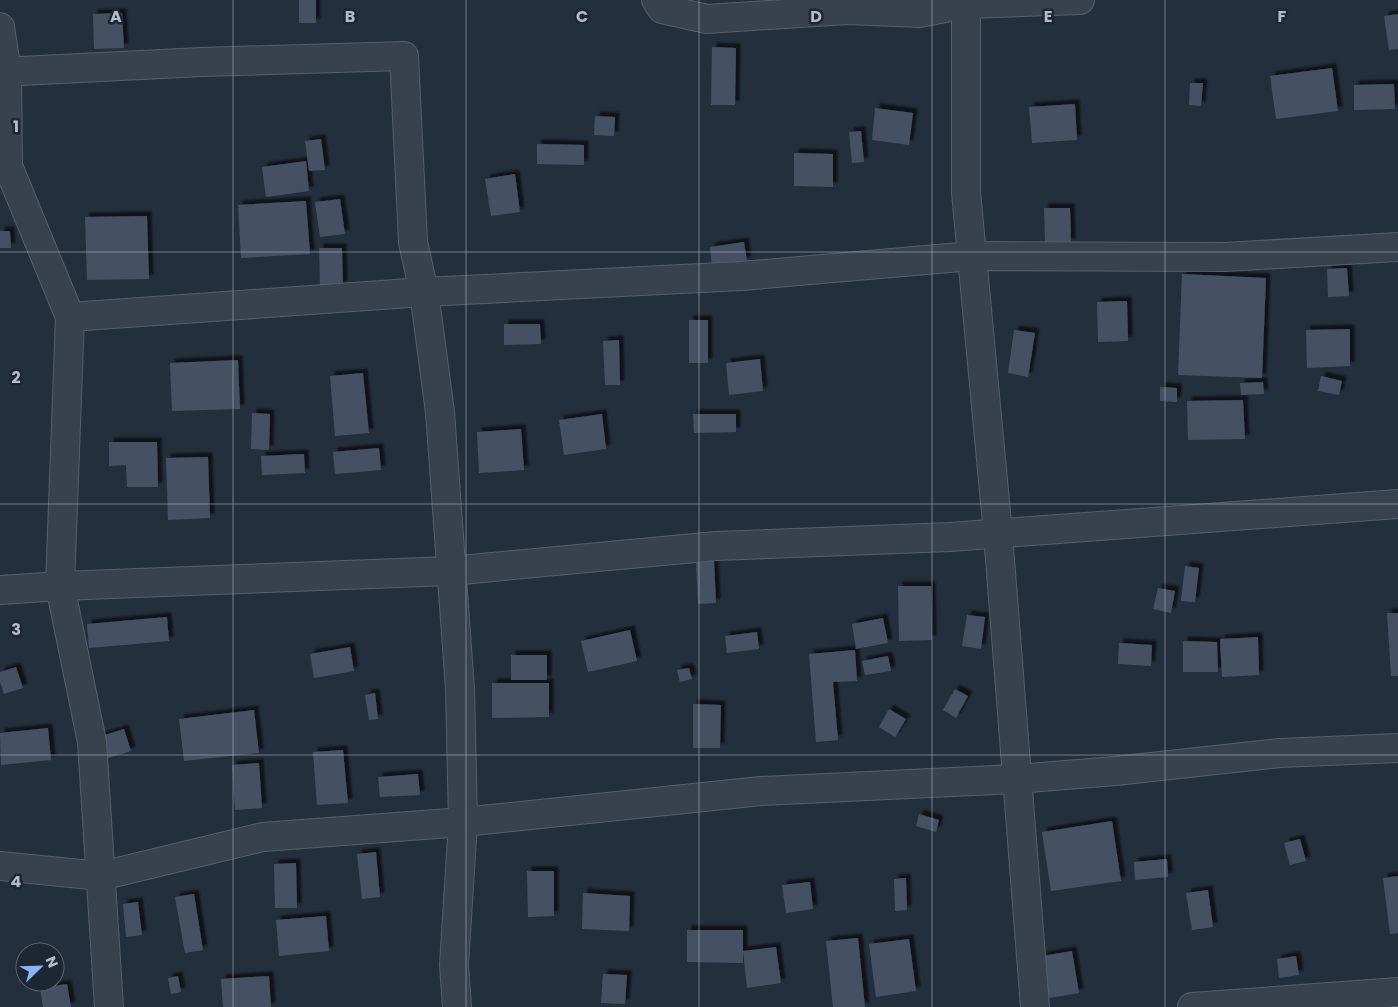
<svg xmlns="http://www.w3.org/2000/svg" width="1398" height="1007" viewBox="0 0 1398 1007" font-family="Poppins,sans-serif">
	<defs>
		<filter id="shadow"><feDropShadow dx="4.5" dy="-4.5" stdDeviation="1" flood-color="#0009"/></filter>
	</defs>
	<rect width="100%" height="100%" fill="#242f3e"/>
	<!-- building -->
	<g fill="#455162" filter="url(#shadow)">
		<rect x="299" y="0" width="17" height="23"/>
		<polygon points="122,13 124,48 94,49 93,14"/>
		<polygon points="1398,14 1398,49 1389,50 1384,16"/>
		<polygon points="712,47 736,48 735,105 711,105"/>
		<polygon points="1332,68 1338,111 1276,119 1270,76"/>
		<polygon points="1190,83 1203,83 1201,106 1189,105"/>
		<polygon points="1394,84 1395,109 1354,110 1354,85"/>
		<polygon points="1075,104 1077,140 1032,143 1029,107"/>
		<polygon points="875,108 913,113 909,145 872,140"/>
		<polygon points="595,116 615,117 614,136 594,135"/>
		<polygon points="861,131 864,162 852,163 849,132"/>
		<polygon points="321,139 325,170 309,171 305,141"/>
		<polygon points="537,144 584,145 584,165 537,164"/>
		<polygon points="794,153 833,154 833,187 794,186"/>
		<polygon points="306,161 309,191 266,197 262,167"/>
		<polygon points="515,174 520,212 491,216 485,179"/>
		<polygon points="340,199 345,234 320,237 315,202"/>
		<polygon points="306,201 310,254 241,258 238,205"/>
		<polygon points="1044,208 1070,208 1071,243 1045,244"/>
		<polygon points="147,216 149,279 87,280 85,217"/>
		<polygon points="0,231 10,231 11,248 0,248"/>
		<polygon points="744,242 747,261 712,266 710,247"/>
		<polygon points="319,248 342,248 343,286 320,286"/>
		<polygon points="1347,268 1349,296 1328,297 1327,269"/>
		<polygon points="1182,274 1266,278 1262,378 1178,375"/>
		<polygon points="1127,301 1128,341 1098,342 1097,302"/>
		<rect x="689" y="320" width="19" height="43"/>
		<polygon points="504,324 540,324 541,344 504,345"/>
		<polygon points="1350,329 1350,366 1307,368 1306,330"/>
		<polygon points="1014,330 1035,333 1028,377 1008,373"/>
		<polygon points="619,340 620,385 605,385 603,341"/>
		<polygon points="760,359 763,391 729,395 726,363"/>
		<polygon points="238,360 240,409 172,411 170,363"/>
		<polygon points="363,373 369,433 335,436 330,376"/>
		<polygon points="1321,376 1342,381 1339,395 1318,391"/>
		<polygon points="1263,382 1264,394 1241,395 1240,383"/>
		<polygon points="1160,387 1177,388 1177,402 1160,401"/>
		<polygon points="1243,400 1245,439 1188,440 1187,401"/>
		<polygon points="252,413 270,414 269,450 251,449"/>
		<polygon points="602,414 606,449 564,455 559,420"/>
		<polygon points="693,414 736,414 736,432 694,433"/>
		<polygon points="521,429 524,470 479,473 477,432"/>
		<polygon points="109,442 157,442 158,487 127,487 126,465 109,466"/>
		<polygon points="379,448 381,470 335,474 333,452"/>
		<polygon points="304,454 305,473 262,475 261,456"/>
		<polygon points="208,457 210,518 168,520 166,458"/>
		<polygon points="714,560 716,603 698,604 696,561"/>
		<polygon points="1185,566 1199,568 1195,602 1181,601"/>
		<polygon points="898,586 931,586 932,640 899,641"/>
		<polygon points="1158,588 1175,591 1171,613 1153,609"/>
		<polygon points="1387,613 1398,613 1398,676 1391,676"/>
		<polygon points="967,615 985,617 981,649 962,646"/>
		<polygon points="167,617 169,641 89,648 87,624"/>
		<polygon points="883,618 888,643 856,649 852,624"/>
		<polygon points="630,630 637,661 588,672 581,641"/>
		<polygon points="757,632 759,649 727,653 725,636"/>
		<polygon points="1258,637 1259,675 1222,677 1220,639"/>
		<polygon points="1183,641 1217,642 1218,672 1183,672"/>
		<polygon points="1119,643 1152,645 1151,666 1118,664"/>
		<polygon points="350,647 354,671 314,678 310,654"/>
		<polygon points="855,650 857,681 833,682 838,740 816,742 809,654"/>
		<rect x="511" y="655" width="36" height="25"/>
		<polygon points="888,656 891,671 865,675 862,661"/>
		<polygon points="16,667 23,688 4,694 0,682 0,672"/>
		<polygon points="689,668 692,679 680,682 677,670"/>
		<polygon points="492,683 549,683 549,717 492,718"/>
		<polygon points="955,689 968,696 956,718 943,710"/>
		<polygon points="375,693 378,719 369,720 365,695"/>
		<polygon points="693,704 721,705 720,748 693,748"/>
		<polygon points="889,709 906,719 895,737 879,727"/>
		<polygon points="254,710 259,753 184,761 179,719"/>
		<polygon points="48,728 51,760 1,765 0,733"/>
		<polygon points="124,729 131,751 102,760 95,738"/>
		<polygon points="343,750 348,803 317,805 313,752"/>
		<polygon points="259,763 262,808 235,810 232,765"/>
		<polygon points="418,774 420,795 380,797 378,777"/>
		<polygon points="919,814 939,820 936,832 916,826"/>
		<polygon points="1112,821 1121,881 1051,891 1042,832"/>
		<polygon points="1300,839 1306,861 1290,865 1284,843"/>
		<polygon points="376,852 380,897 362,899 357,854"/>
		<polygon points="1167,859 1168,877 1135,880 1134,862"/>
		<polygon points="296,863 297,908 275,908 274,864"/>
		<polygon points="527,871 554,871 554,916 528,917"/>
		<polygon points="1398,876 1398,933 1390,934 1383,878"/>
		<polygon points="906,878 907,910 895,911 894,879"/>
		<polygon points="810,882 813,909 786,913 782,885"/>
		<polygon points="1208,890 1213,927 1192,930 1186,893"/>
		<polygon points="583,893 630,896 629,931 582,929"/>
		<polygon points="194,894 203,950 185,953 175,897"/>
		<polygon points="138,902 142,935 126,937 123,904"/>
		<polygon points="326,916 329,951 279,956 276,920"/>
		<polygon points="687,930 743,930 743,963 687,962"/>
		<polygon points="858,938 865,1007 833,1007 826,941"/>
		<polygon points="909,939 916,991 876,997 869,944"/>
		<polygon points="776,947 781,983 747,988 743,951"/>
		<polygon points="1072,951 1079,993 1049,998 1042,956"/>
		<polygon points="1296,956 1299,975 1279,978 1277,959"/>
		<polygon points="603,974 627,975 625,1004 601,1003"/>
		<polygon points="178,976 181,992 171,994 168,978"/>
		<polygon points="269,976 271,1007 223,1007 221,979"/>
		<polygon points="67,984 71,1007 43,1007 40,988"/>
	</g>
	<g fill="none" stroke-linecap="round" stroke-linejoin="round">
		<defs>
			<g id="minor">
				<polyline points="656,0 662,9 707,19 847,10 919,13 966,4 1080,0"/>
				<polyline points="966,4 966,192 998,534 1035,1007"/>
				<polyline points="0,27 7,72 8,166 70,317 60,586 92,742 109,1007"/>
				<polyline points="0,72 201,62 404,56 413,242 424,292 440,412 460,689 463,822 454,965 457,1007"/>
				<polyline points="70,317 424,292 742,276 972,256 1225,257 1398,247"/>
				<polyline points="0,590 60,586 450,571 716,546 950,537 1398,504"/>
				<polyline points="0,866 101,876 263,837 463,822 761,791 1016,779 1115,771 1280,753 1398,748"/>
				<polyline points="1192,1007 1398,992"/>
			</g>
		</defs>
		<!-- minor casing -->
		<use href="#minor" stroke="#565f6c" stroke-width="30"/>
		<!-- minor -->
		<use href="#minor" stroke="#38414e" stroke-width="28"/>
	</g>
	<!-- grid -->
	<path fill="none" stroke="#b4bcc9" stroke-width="1" stroke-opacity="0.55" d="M233 0V1007M466 0V1007M699 0V1007M932 0V1007M1165 0V1007M0 252H1398M0 504H1398M0 755H1398"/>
	<g font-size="16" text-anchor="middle" font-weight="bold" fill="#b4bcc9" stroke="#1d2633" stroke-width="5" stroke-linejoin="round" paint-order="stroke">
		<text x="116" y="22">A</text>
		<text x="350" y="22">B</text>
		<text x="582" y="22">C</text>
		<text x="816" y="22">D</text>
		<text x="1048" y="22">E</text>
		<text x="1282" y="22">F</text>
		<text x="16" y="132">1</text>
		<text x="16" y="383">2</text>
		<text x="16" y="635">3</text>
		<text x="16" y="887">4</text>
	</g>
	<!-- north arrow -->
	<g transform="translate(40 967) rotate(67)"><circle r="24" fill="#1d2633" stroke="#59626f"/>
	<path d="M0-4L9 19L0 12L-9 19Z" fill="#8ab4f8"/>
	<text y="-8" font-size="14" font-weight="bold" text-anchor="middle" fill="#b4bcc9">N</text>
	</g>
</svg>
